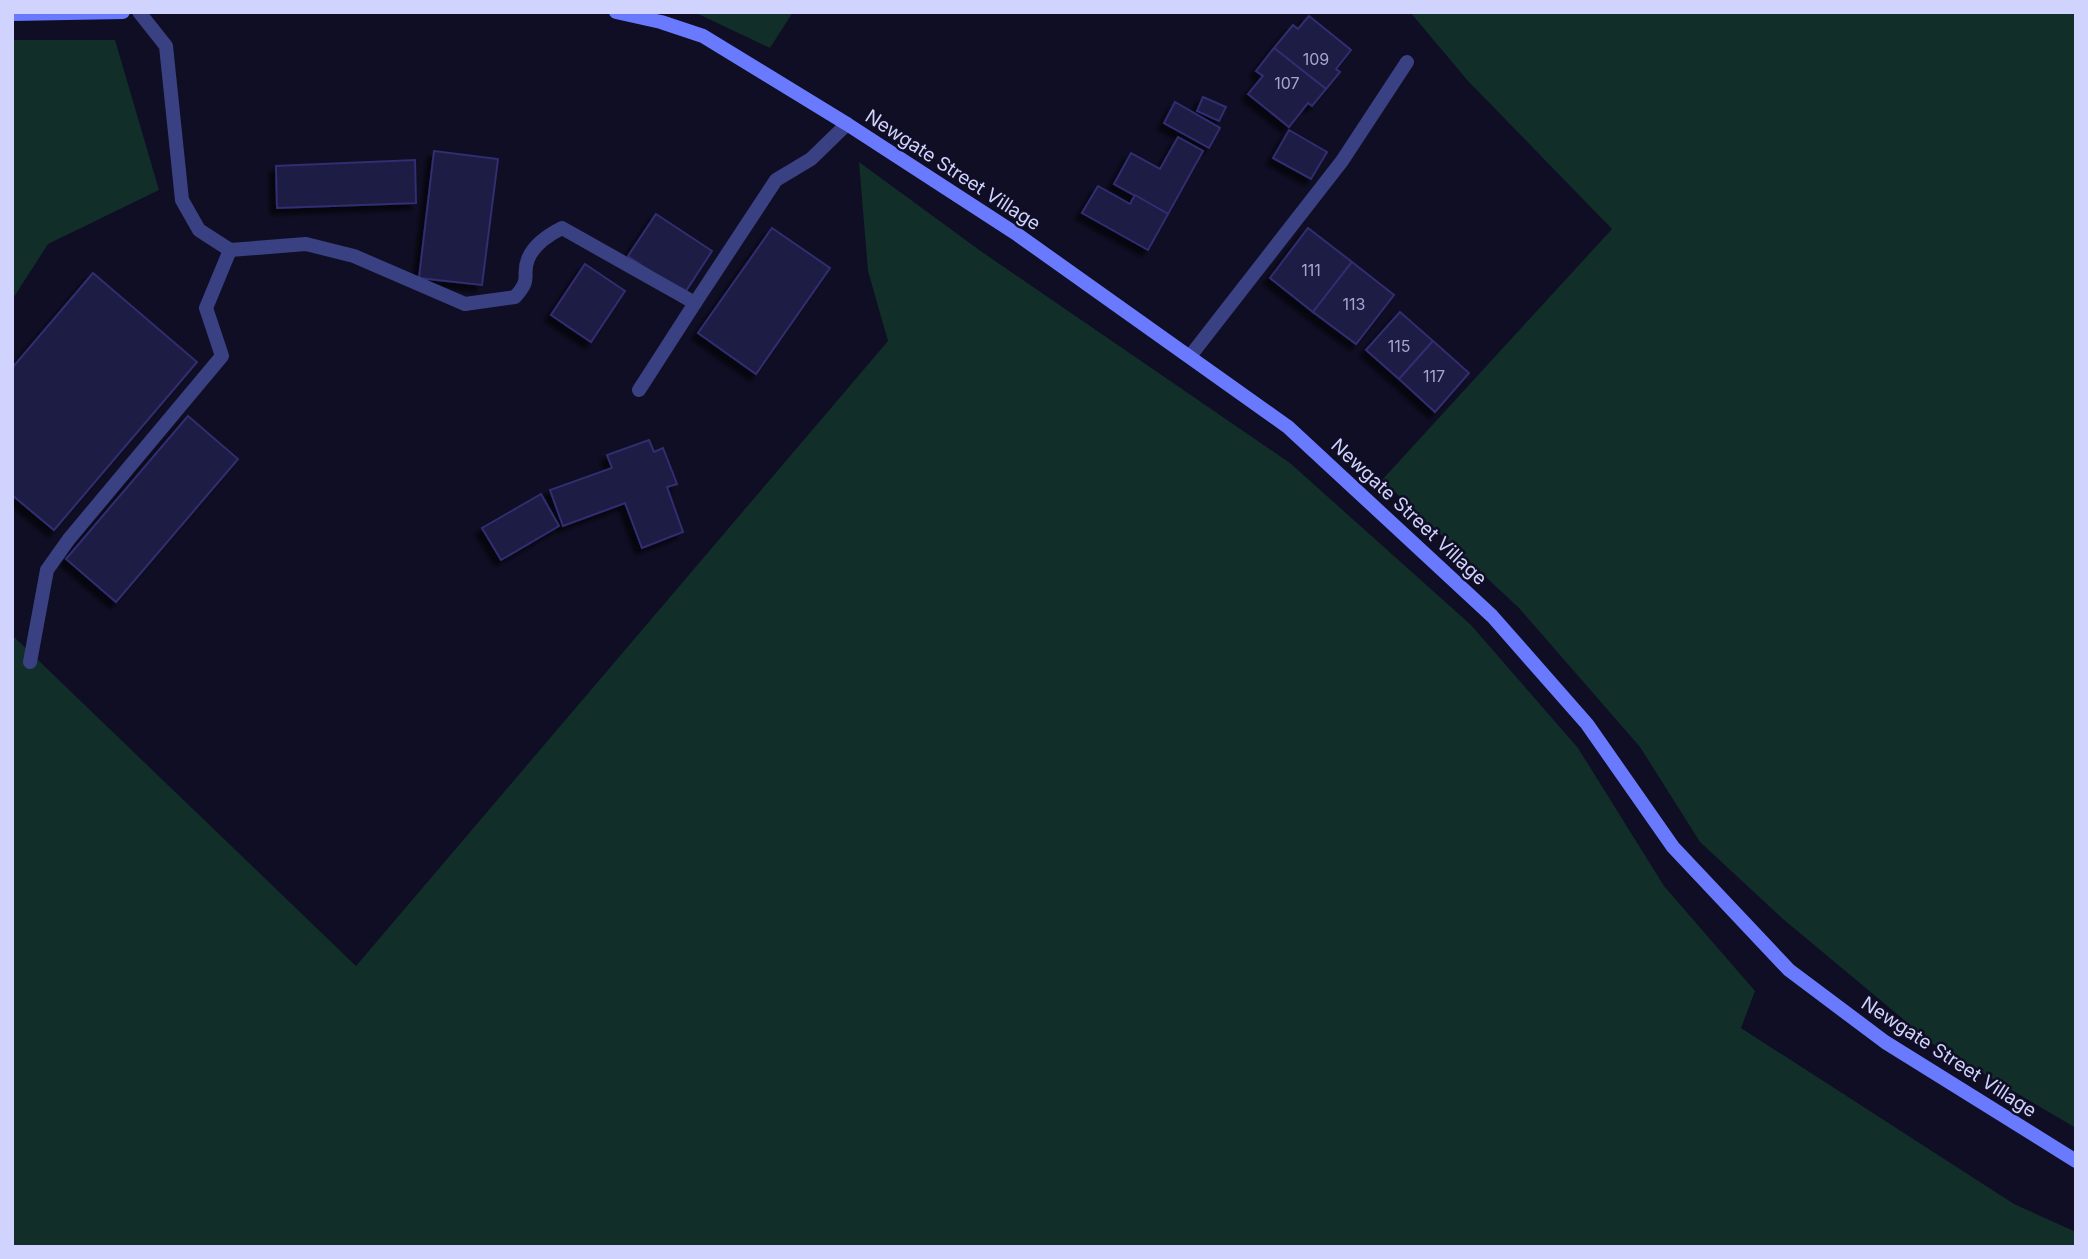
<svg xmlns="http://www.w3.org/2000/svg" width="2088" height="1259" viewBox="0 0 2088 1259" font-family="Inter,sans-serif">
	<defs>
		<filter id="shadow"><feDropShadow dx="-6" dy="6" stdDeviation="2" flood-color="#0009"/></filter>
	</defs>
	<rect width="100%" height="100%" fill="#0f0e24"/>
	<!-- green -->
	<g fill="#112e29">
		<polygon points="694,12 793,12 770,48"/>
		<polygon points="1410,12 2076,12 2076,1128 1933,1044 1783,919 1700,842 1640,747 1519,608 1382,480 1612,229 1468,81"/>
		<polygon points="12,40 115,40 159,190 48,244 12,300"/>
		<polygon points="859,162 982,252 1290,463 1471,625 1578,748 1664,886 1755,991 1741,1028 2014,1204 2076,1232 2076,1247 12,1247 12,635 356,966 888,341 868,271"/>
	</g>
	<!-- building -->
	<g fill="#1d1b45" stroke="#312d70" stroke-width="2" filter="url(#shadow)">
		<polygon points="1309,16 1351,50 1336,69 1340,72 1326,89 1274,48 1293,25 1298,29"/>
		<polygon points="1274,48 1326,89 1312,106 1308,103 1289,127 1248,94 1263,76 1256,71"/>
		<polygon points="1203,97 1226,107 1219,121 1197,111"/>
		<polygon points="1175,102 1220,128 1209,148 1164,123"/>
		<polygon points="1289,130 1327,152 1311,179 1273,158"/>
		<polygon points="1178,137 1203,151 1168,214 1114,184 1131,153 1160,169"/>
		<polygon points="434,151 498,159 482,285 419,278"/>
		<polygon points="415,160 416,203 277,208 276,166"/>
		<polygon points="1098,186 1130,204 1135,195 1168,214 1148,250 1082,213"/>
		<polygon points="656,214 712,251 684,294 628,256"/>
		<polygon points="772,228 830,268 756,374 698,333"/>
		<polygon points="1308,228 1352,262 1313,312 1270,278"/>
		<polygon points="1352,262 1394,295 1356,344 1313,312"/>
		<polygon points="585,264 625,291 591,342 551,315"/>
		<polygon points="93,273 197,362 54,530 12,495 12,368"/>
		<polygon points="1400,312 1433,341 1399,379 1366,350"/>
		<polygon points="1433,341 1469,373 1435,412 1399,379"/>
		<polygon points="188,416 238,459 116,602 66,559"/>
		<polygon points="649,440 654,452 663,448 677,484 667,487 683,532 642,548 625,503 563,526 550,490 612,468 607,455"/>
		<polygon points="541,494 559,526 501,560 482,528"/>
	</g>
	<g fill="none" stroke-linecap="round" stroke-linejoin="round">
		<!-- lane -->
		<g stroke="#3a4182" stroke-width="14">
			<path d="M139 12 166 46 182 200 199 230 230 250 306 244 354 256 465 304 515 297C533 277 521 277 528 259 534 244 548 235 562 228L695 303 639 390"/>
			<polyline points="695,303 776,180 811,159 847,124"/>
			<polyline points="1191,355 1342,161 1407,62"/>
			<polyline points="30,662 47,570 69,539 222,356 206,308 230,250"/>
		</g>
		<!-- secondary -->
		<g stroke="#697afe" stroke-width="14">
			<polyline points="616,12 661,22 703,36 847,124 1018,235 1288,427 1492,616 1587,724 1673,847 1789,970 1885,1042 2076,1161"/>
			<polyline points="12,14 123,12"/>
		</g>
	</g>
	<g text-anchor="middle" dominant-baseline="central" stroke-width="5" stroke-linejoin="round" paint-order="stroke">
		<!-- number labels -->
		<g font-size="16" fill="#a4a5d0">
			<text x="1316" y="59">109</text>
			<text x="1287" y="83">107</text>
			<text x="1311" y="270">111</text>
			<text x="1354" y="304">113</text>
			<text x="1399" y="346">115</text>
			<text x="1434" y="376">117</text>
		</g>
		<!-- street labels -->
		<g font-size="19" fill="#d1d3ff" stroke="#0f0e24">
			<text transform="translate(953 170) rotate(33)">Newgate Street Village</text>
			<text transform="translate(1409 512) rotate(43)">Newgate Street Village</text>
			<text transform="translate(1949 1057) rotate(33)">Newgate Street Village</text>
		</g>
	</g>
	<!-- border -->
	<rect width="2088" height="1259" fill="none" stroke="#d1d3ff" stroke-width="28"/>
</svg>
